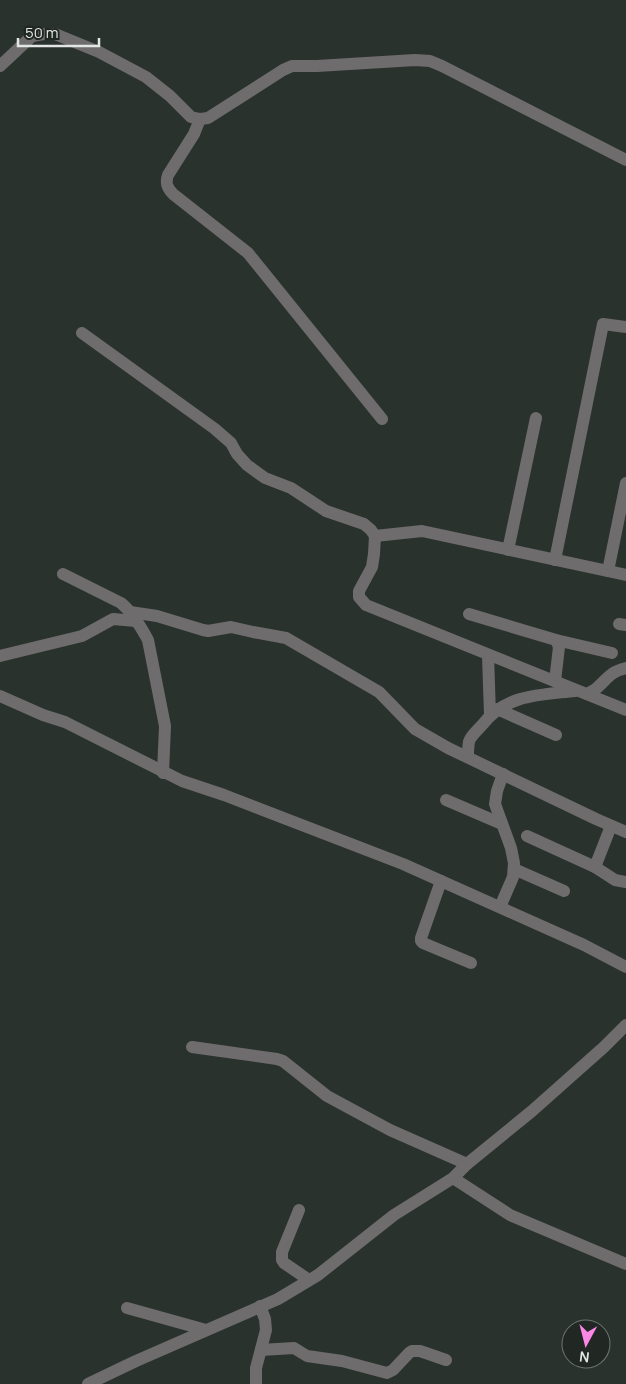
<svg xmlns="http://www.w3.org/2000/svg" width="626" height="1384" viewBox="0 0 626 1384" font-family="Manrope,sans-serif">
	<rect width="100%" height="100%" fill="#2a322e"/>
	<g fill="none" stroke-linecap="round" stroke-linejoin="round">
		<!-- minor -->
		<g stroke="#6f6c6e" stroke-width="12">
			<polyline points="0,66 32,36 44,34 55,34 99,52 146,77 170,96 191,117 200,119 208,118 283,70 292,66 317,66 415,60 430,61 442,66 626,160"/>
			<path d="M200 119 194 134 168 175C165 183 167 188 173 194L248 253 382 419"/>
			<polyline points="82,333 215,429 231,443 237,454 247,465 265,478 291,488 326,511 364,524 371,530 375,536 374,554 372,567 359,591 359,597 366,605 626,710"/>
			<polyline points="375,536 422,531 626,575"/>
			<polyline points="508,550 536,418"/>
			<polyline points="555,560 603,324 626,327"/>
			<polyline points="608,571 626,483"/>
			<path d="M63 574 121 603C132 612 141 627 148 640L165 726 163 773"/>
			<polyline points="130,612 157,616 203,630 208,631 231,627 253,632 286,638 379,692 415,729 448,748 596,819 626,832"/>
			<polyline points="469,614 556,640 559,647 555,681"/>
			<polyline points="619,624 626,625"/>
			<polyline points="556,640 612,653"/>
			<polyline points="488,655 490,715"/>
			<polyline points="0,656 82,636 113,619 136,621"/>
			<path d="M587 694C590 692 595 690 598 687 609 677 610 672 626 668"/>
			<polyline points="0,696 43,715 65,722 182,781 224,795 403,864 584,945 626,967"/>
			<polyline points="497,709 556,735"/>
			<path d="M468 757C468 753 468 747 469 742 470 736 479 729 483 724 507 694 540 695 575 691"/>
			<polyline points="446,800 502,824"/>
			<polyline points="527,836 595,867 615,880 626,882"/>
			<polyline points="595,867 611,826"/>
			<polyline points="514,869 564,891"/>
			<polyline points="441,881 421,938 421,941 423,943 471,963"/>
			<polyline points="500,907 513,877 514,863 511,848 495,804 497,791 503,774"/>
			<polyline points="192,1047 277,1059 283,1061 327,1096 390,1130 467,1164"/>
			<polyline points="453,1178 510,1215 626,1264"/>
			<polyline points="299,1210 282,1252 282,1260 284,1263 309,1280"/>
			<polyline points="127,1308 206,1330"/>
			<polyline points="261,1350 294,1348 307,1356 342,1361 387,1373 393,1370 409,1353 412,1351 420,1351 446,1360"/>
			<polyline points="88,1384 136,1361 278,1299 318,1275 394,1215 453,1178 467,1164 532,1111 604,1047 626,1025"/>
			<polyline points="256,1384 256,1368 266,1330 265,1319 260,1306"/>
		</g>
	</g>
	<!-- north arrow -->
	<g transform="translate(586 1344) rotate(187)"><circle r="24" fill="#212824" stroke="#6e7471"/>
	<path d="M0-4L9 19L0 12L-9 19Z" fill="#fb87e6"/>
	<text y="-8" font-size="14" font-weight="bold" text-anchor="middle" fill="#e2e7e5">N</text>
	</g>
	<!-- scale -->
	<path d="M18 38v8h81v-8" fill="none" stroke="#e2e7e5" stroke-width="2.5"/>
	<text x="25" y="38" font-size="15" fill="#e2e7e5" stroke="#212824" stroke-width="4" paint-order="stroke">50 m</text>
</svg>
